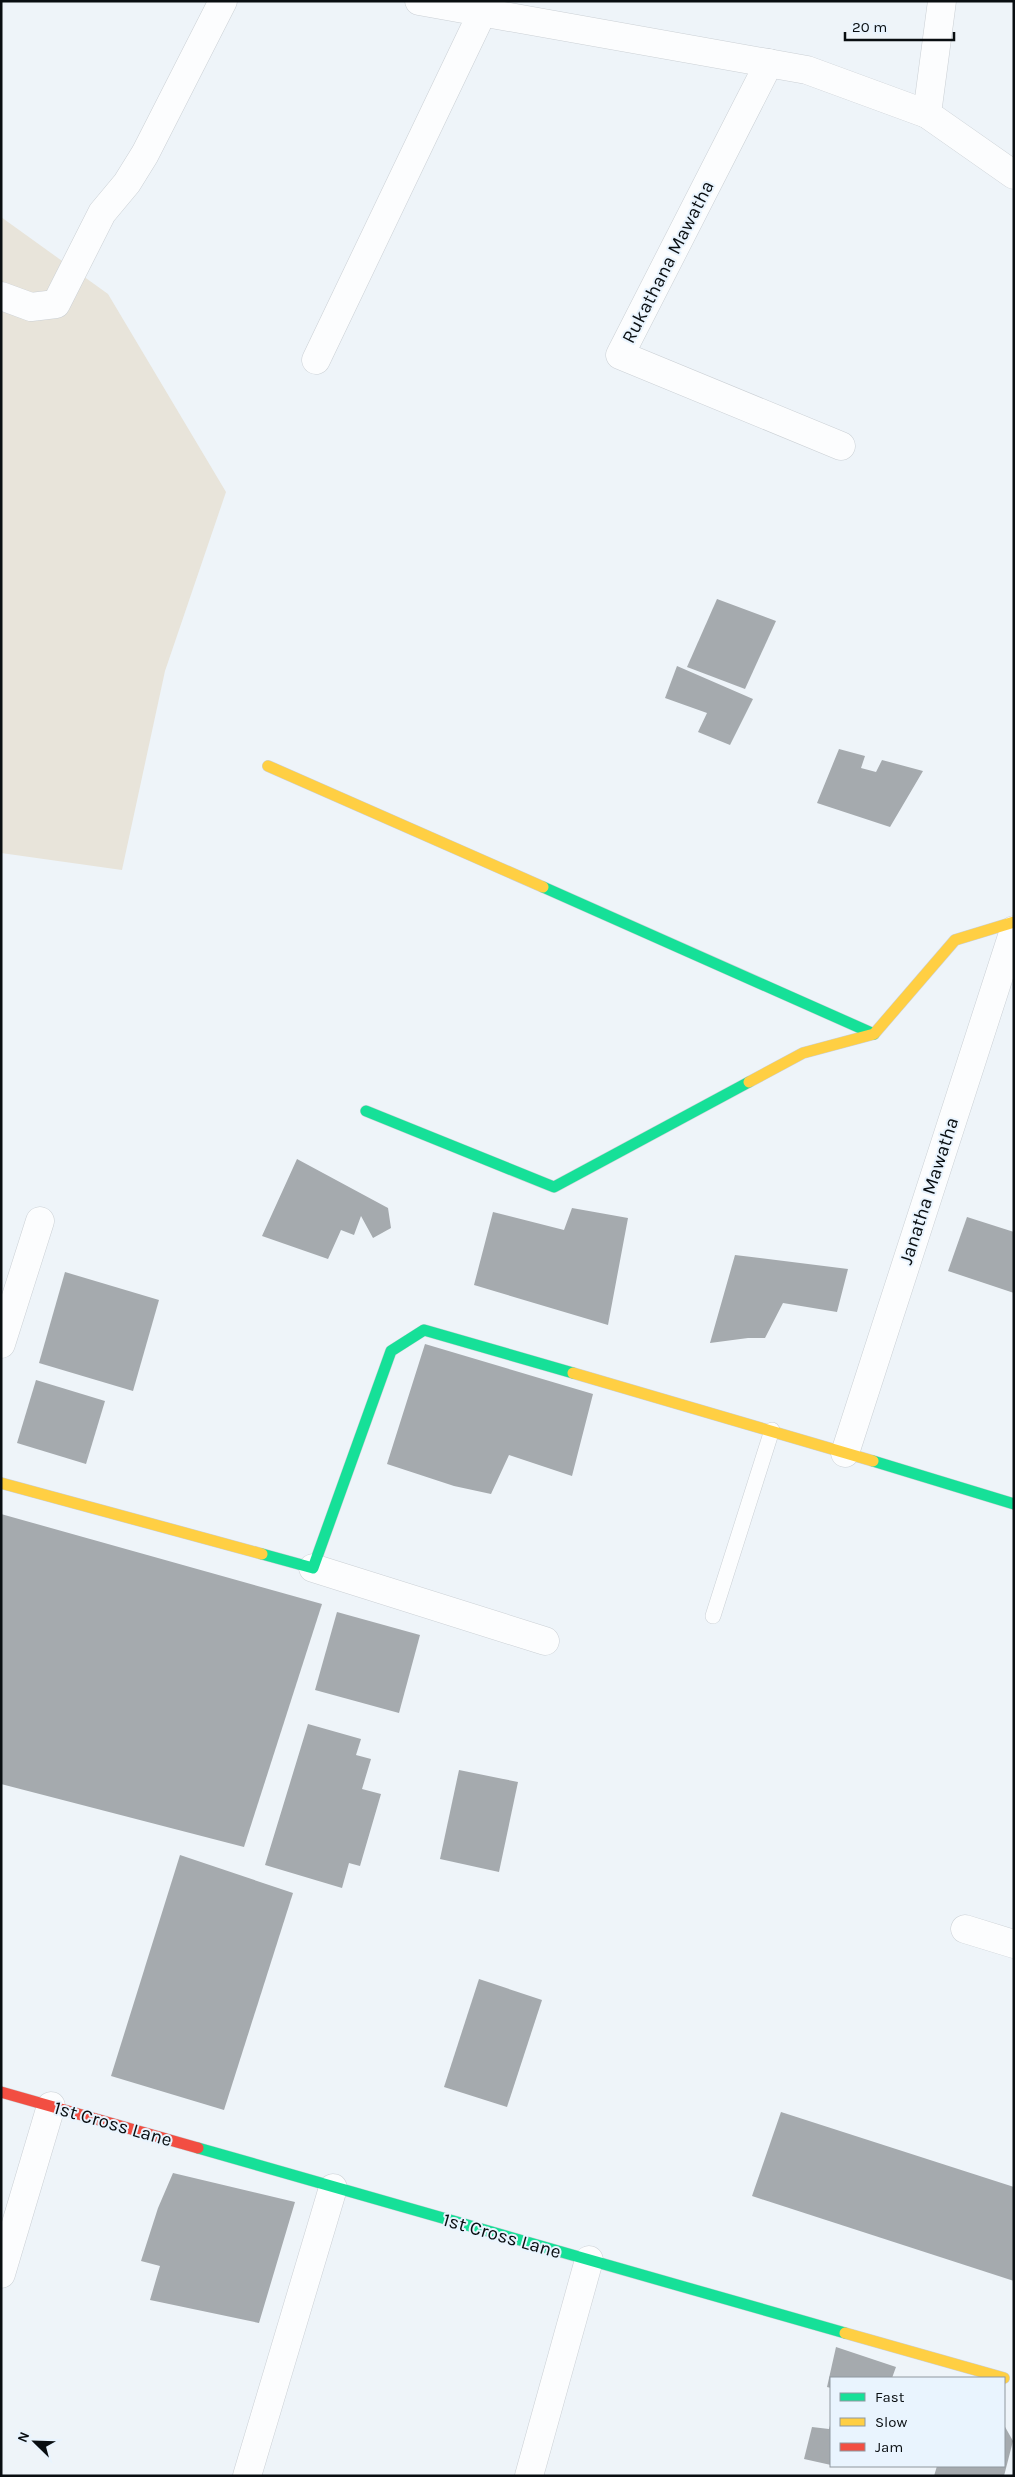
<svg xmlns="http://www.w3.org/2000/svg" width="1015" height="2477" viewBox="0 0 1015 2477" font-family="Karla,sans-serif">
	<rect width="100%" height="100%" fill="#eef4f9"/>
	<!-- green -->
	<polygon fill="#e8e4da" points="1,217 108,294 226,492 165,671 122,870 1,853"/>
	<!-- building -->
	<g fill="#a5aaae">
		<polygon points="717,599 776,621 745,689 687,667"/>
		<polygon points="677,666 753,699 730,745 698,732 707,713 665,698"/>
		<polygon points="839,749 865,756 861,768 876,772 882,760 923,771 890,827 817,803"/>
		<polygon points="297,1159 388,1208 391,1228 373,1238 361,1216 354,1235 341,1230 328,1259 262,1236"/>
		<polygon points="572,1208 628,1218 608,1325 474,1285 493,1212 564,1230"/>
		<polygon points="967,1217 1014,1232 1014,1293 948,1271"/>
		<polygon points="735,1255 848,1269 837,1312 783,1303 765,1338 748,1338 710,1343"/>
		<polygon points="65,1272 159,1300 133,1391 39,1363"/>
		<polygon points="425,1344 593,1394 572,1476 509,1455 491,1494 454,1486 387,1464"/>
		<polygon points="36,1380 105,1401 86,1464 17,1443"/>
		<polygon points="1,1514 322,1604 244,1847 1,1784"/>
		<polygon points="337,1612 420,1635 399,1713 315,1690"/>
		<polygon points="308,1724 361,1739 356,1755 371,1759 362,1789 381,1794 360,1866 349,1863 342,1888 265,1865"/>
		<polygon points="459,1770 518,1782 499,1872 440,1859"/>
		<polygon points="180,1855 293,1893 224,2110 111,2076"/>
		<polygon points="479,1979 542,2000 507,2107 444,2087"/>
		<polygon points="781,2112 1014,2187 1014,2281 752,2196"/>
		<polygon points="173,2173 295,2202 259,2323 150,2300 160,2266 141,2261 158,2208"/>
		<polygon points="836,2347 896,2367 892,2378 831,2378 831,2388 827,2387"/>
		<polygon points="831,2422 831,2465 804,2459 812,2427 829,2429"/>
		<polygon points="1004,2425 1013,2441 1004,2476 934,2476 937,2466 1004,2466"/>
	</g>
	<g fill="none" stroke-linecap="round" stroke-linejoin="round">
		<defs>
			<polyline id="lane" points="713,1616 772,1430"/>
			<g id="street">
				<polyline points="419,1 807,70 927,114 1014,175"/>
				<polyline points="769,63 620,355 841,446"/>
				<polyline points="927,114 942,1"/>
				<polyline points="1,296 31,307 56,304 102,213 127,183 145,154 223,1"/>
				<polyline points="316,360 483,11"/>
				<polyline points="1,1344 40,1221"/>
				<polyline points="845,1453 1014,930"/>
				<polyline points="313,1568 545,1641"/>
				<polyline points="965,1929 1014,1944"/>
				<polyline points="1,2274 51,2106"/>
				<polyline points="247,2476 333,2188"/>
				<polyline points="529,2476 589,2260"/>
			</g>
			<g id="fast">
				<polyline points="543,887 874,1034"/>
				<polyline points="366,1111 554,1187 749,1082"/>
				<polyline points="873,1461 1014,1504"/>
				<polyline points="262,1554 313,1568 391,1351 424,1330 573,1373"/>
				<polyline points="198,2148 845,2333"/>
			</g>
			<g id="slow">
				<polyline points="268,766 543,887"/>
				<polyline points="749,1082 803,1053 874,1034 955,940 1014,922"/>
				<polyline points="573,1373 873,1461"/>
				<polyline points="1,1483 262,1554"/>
				<polyline points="845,2333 1004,2378"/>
			</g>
			<polyline id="jam" points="1,2092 198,2148"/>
		</defs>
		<!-- lane casing -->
		<use href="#lane" stroke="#cbd0d5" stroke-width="16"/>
		<!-- street casing -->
		<use href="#street" stroke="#cbd0d5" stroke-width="29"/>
		<!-- fast casing -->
		<use href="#fast" stroke="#cbd0d5" stroke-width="12"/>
		<!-- slow casing -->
		<use href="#slow" stroke="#cbd0d5" stroke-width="12"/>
		<!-- jam casing -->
		<use href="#jam" stroke="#cbd0d5" stroke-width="12"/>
		<!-- lane -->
		<use href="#lane" stroke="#fcfdfe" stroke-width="15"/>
		<!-- street -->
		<use href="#street" stroke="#fcfdfe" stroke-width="28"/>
		<!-- fast -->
		<use href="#fast" stroke="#16e098" stroke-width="11"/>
		<!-- slow -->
		<use href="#slow" stroke="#ffcf43" stroke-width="11"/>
		<!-- jam -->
		<use href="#jam" stroke="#f24e42" stroke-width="11"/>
	</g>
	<g text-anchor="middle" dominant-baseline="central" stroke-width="4" stroke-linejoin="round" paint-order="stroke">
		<!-- street labels -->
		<g font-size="19" fill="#090e11" stroke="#e9f4fe">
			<text transform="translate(668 262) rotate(-63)">Rukathana Mawatha</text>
			<text transform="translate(929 1191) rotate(-72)">Janatha Mawatha</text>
			<text transform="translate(113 2124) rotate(16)">1st Cross Lane</text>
			<text transform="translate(502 2236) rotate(16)">1st Cross Lane</text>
		</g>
	</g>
	<!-- border -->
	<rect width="1015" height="2477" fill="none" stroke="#090e11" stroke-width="5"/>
	<!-- legend -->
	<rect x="830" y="2377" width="175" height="90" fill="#e9f4fe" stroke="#8f989f"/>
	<rect x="840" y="2393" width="25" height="8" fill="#16e098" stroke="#8f989f"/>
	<text x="875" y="2402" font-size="15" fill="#090e11">Fast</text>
	<rect x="840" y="2418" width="25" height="8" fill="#ffcf43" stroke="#8f989f"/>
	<text x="875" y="2427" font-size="15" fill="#090e11">Slow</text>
	<rect x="840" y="2443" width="25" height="8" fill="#f24e42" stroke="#8f989f"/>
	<text x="875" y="2452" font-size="15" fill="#090e11">Jam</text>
	<!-- north arrow -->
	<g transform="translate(35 2442) rotate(293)" stroke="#e9f4fe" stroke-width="4" paint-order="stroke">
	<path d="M0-4L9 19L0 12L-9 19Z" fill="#090e11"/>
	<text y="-8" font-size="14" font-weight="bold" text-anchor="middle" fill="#090e11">N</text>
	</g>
	<!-- scale -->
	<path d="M845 32v8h109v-8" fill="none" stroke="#090e11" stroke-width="2.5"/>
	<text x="852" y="32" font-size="15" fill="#090e11" stroke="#e9f4fe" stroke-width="4" paint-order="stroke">20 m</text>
</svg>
